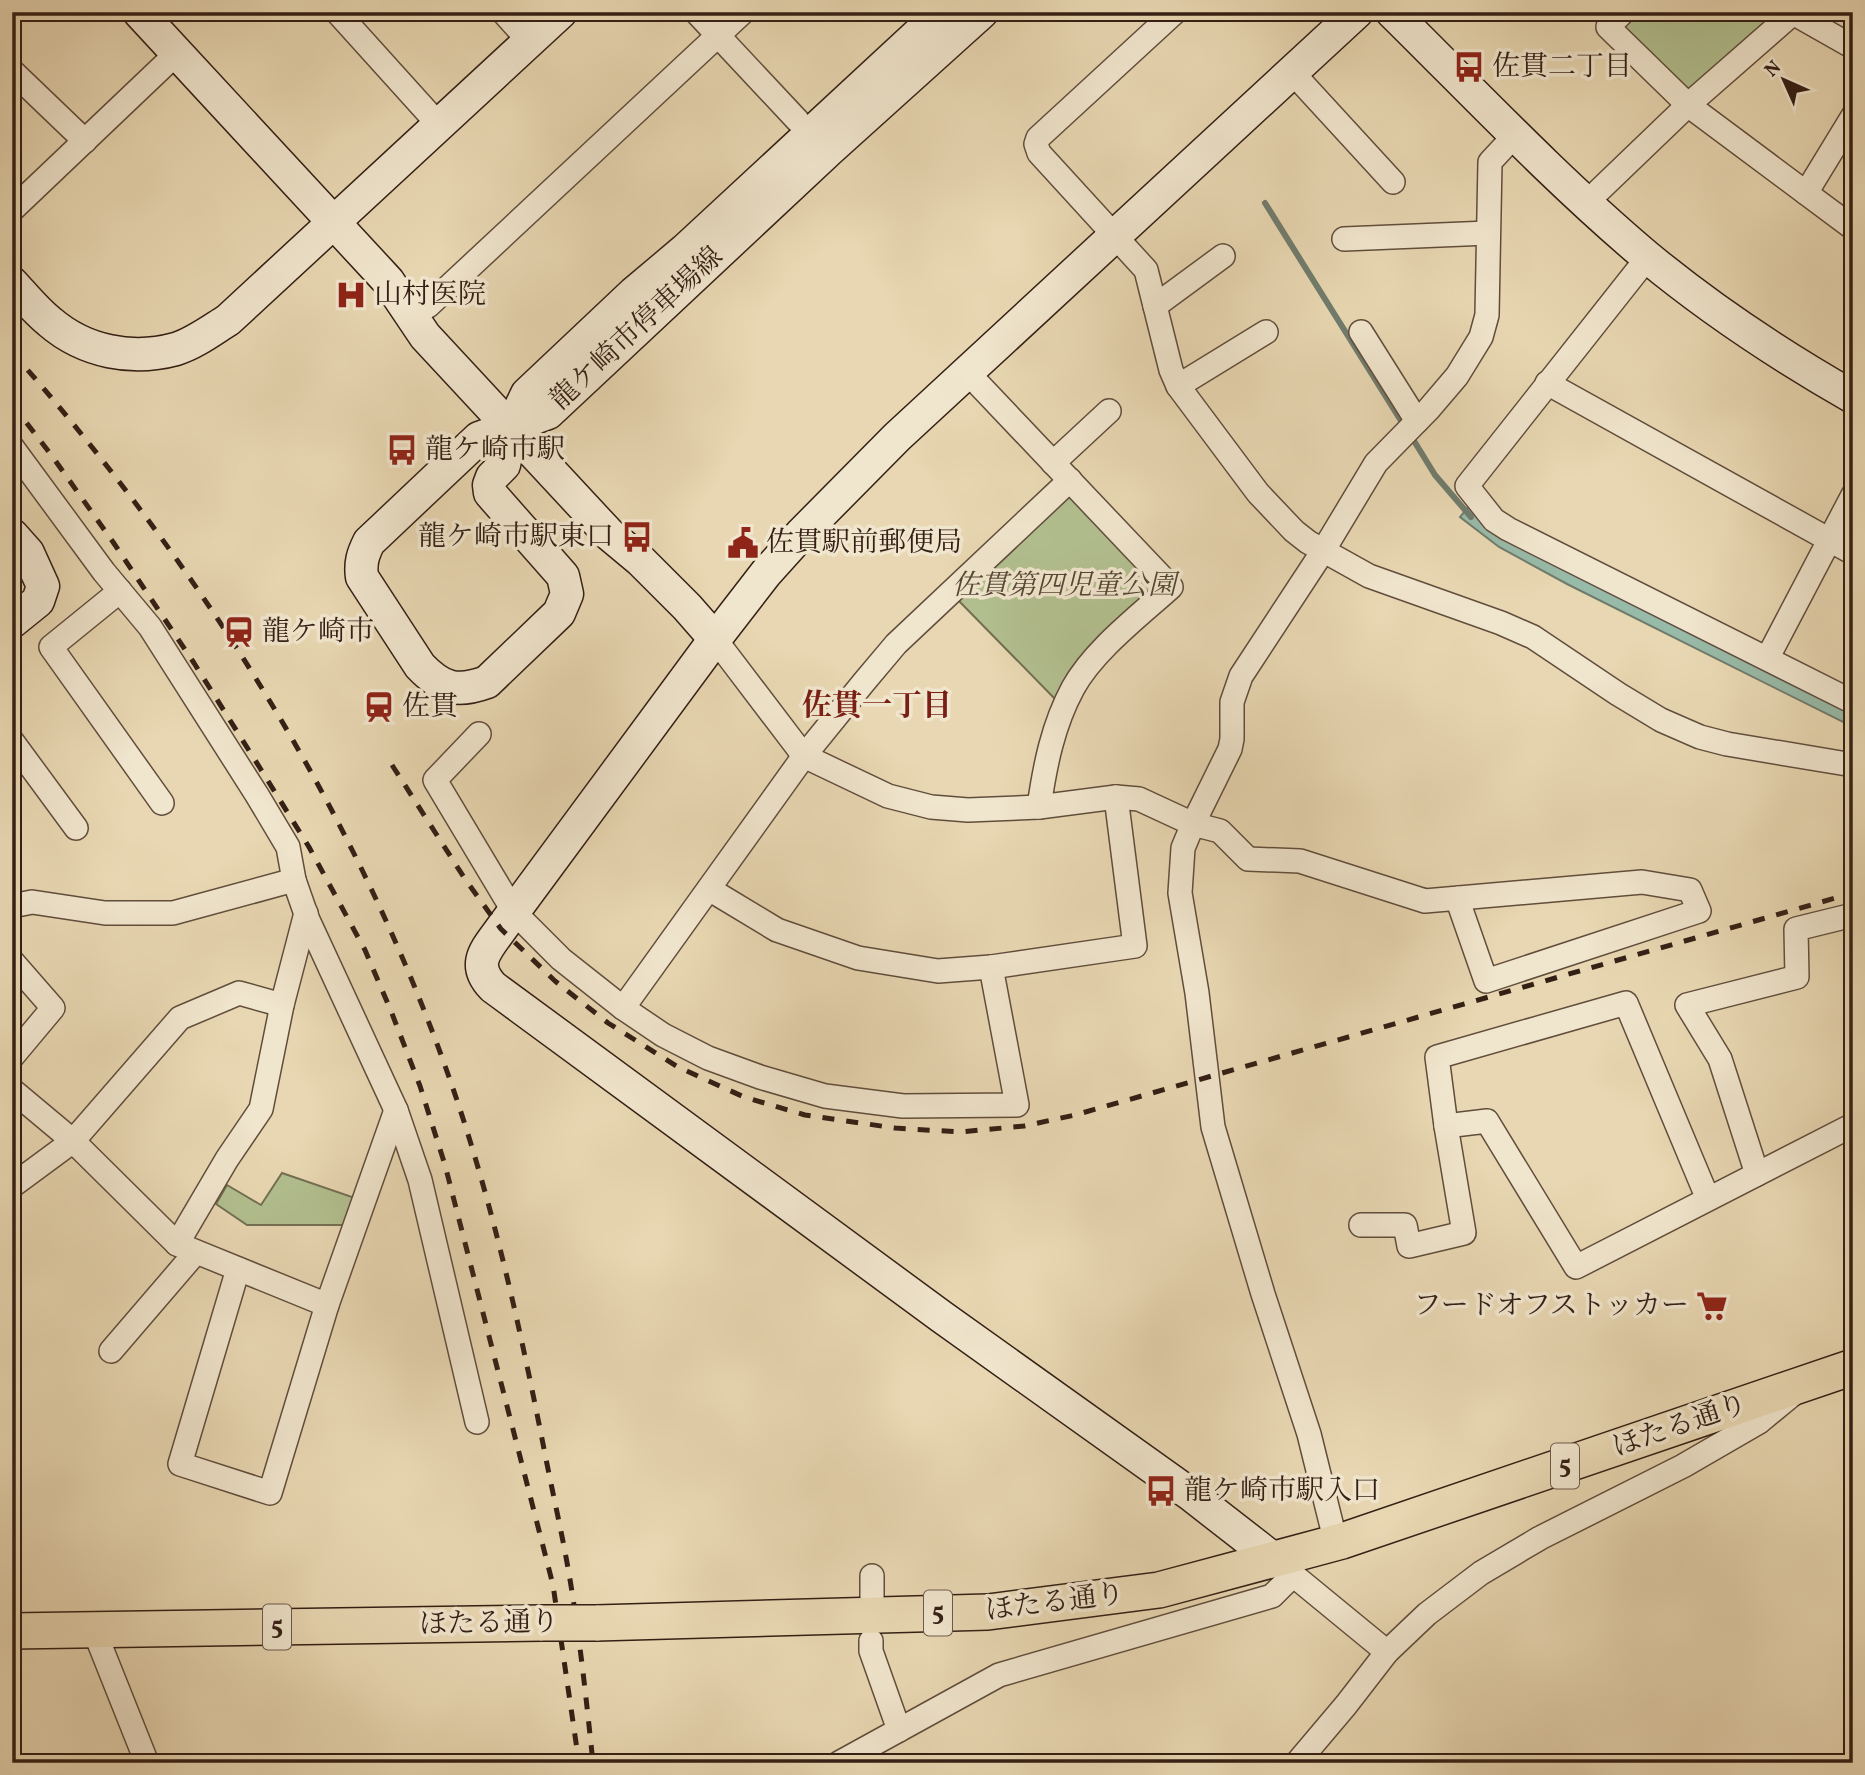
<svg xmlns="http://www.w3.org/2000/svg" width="1865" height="1775" viewBox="0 0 1865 1775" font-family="Vollkorn,'Noto Serif JP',serif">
	<rect width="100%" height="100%" fill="#e8d7b2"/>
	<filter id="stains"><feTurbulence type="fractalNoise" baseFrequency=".00286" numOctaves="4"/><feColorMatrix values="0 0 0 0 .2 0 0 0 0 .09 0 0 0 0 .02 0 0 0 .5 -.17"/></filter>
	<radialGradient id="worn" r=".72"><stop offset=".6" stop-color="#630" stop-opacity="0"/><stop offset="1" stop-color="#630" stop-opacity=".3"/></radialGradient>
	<!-- green -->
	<g fill="#b2bf8f" stroke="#736f52" stroke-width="2">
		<polygon points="1636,12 1778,12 1690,92 1621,27"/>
		<polygon points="1070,496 1152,583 1153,592 1056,700 957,599"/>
		<polygon points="282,1173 355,1198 344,1225 247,1225 216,1204 227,1185 261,1205"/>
	</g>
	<!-- water -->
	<polygon fill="#98baa8" stroke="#707c6d" stroke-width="2" points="1469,506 1573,572 1853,715 1853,727 1567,584 1499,547 1460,517"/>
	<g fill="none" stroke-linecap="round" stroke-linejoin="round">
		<!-- stream -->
		<g stroke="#707c6d" stroke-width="6">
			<polyline points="1265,203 1403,424"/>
			<polyline points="1411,436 1435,475 1471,517"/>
		</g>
		<defs>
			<g id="street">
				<polyline points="337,12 439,125"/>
				<polyline points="503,12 530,42"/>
				<polyline points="696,12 798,121"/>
				<polyline points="1175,12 1038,138 1036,144 1039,153 1146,270 1171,370 1178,386 1258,493 1294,531 1308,542 1369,576 1501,623 1533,637 1618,694 1661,720 1700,737 1727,744 1853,765"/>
				<polyline points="1623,12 1608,27 1688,105 1853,228"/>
				<polyline points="12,71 85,141"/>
				<polyline points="1292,72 1393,182"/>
				<polyline points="1806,193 1853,116"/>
				<polyline points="1586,203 1688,105 1793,13 1853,47"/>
				<polyline points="12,210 177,53"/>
				<polyline points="1344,239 1488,233"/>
				<polyline points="1648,257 1467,486 1494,520 1508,529 1853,702"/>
				<polyline points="428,306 743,12"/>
				<polyline points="1155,306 1223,256"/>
				<polyline points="1361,332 1417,421"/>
				<path d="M967 372 1171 587C1139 616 1094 650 1073 688 1053 725 1045 765 1039 807"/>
				<polyline points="1547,383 1853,553"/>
				<polyline points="1178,386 1266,332"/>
				<polyline points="12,447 104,572 150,627 257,795 288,847 294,880 308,920 396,1110 420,1180 477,1422"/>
				<polyline points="1053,463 1109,411"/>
				<polyline points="120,591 51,647 162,803"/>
				<polyline points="715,639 804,756 888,796 931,807 968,810 1039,807 1116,797 1139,799 1193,824 1220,831 1248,859 1300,861 1425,901 1642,882 1690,890 1699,911 1486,981 1457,898"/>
				<polyline points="1768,657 1853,495"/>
				<polyline points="479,734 435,780 514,912 561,959 623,1008 663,1035 708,1058 760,1077 825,1096 903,1106 1017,1105 991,967 1135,946 1116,797"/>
				<polyline points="12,741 76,828"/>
				<polyline points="709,889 777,930 858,958 938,971 991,967"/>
				<polyline points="12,906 32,902 105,913 173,913 294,880"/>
				<polyline points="12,961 53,1008 12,1057"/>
				<polyline points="623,1008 804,756 864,682 896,644 1070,480"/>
				<polyline points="12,1090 73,1141 177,1244 327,1305 396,1110"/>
				<polyline points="1757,1174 1720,1059 1687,1005 1797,977 1796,929 1853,915"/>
				<polyline points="12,1186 73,1141 180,1018 239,993 282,1005"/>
				<polyline points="1708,1199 1626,1003 1437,1057 1446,1126 1487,1121 1576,1267 1853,1125"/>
				<polyline points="1361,1225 1405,1225 1409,1246 1464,1233 1446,1126"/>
				<polyline points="177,1244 227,1159 261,1109 282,1005 306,913"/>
				<polyline points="238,1269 180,1464 270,1493 327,1305"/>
				<polyline points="111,1351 196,1252"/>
				<polyline points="1336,1543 1309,1434 1263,1294 1213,1127 1197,993 1180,893 1183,848 1193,824 1230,749 1232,739 1232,702 1241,676 1323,551 1376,463 1428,410 1457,376 1481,337 1487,315 1490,162 1516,134"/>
				<polyline points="1281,1565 1387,1652"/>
				<polyline points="872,1600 872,1576"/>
				<polyline points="94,1630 147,1763"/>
				<polyline points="871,1641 871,1651 899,1730"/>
				<polyline points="839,1763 999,1675 1272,1596 1293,1575"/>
				<polyline points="1297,1763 1346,1705 1387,1652 1427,1614 1481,1573 1540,1538 1683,1466 1759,1422 1793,1394"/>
			</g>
			<g id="secondary">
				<polyline points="139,12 388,281 425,336 610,535 640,560 687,607 715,639"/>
				<path d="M942 12 685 250 634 293 527 394 511 427 504 465 492 477 489 485 490 493 563 576 567 594 559 613 487 682C457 693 442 689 420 666L362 577C360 563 363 554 369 542L479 438 548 413 829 150 982 12"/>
				<path d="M1392 12C1475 94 1556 180 1646 256 1710 309 1781 356 1853 397"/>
				<path d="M12 283C24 296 36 311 50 322 85 352 132 361 176 349 195 343 212 330 228 320L561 12"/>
				<polyline points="12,535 28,553 43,586 38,601 12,622"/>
				<path d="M1276 1561 1190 1494 942 1317 493 987C471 964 486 950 501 929L715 639 766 573 802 533 897 437 1357 12"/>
			</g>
			<g id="primary">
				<polyline points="596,1623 988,1612 1159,1590 1342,1541 1853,1367"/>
				<polyline points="12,1631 543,1623"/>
			</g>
		</defs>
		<!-- street casing -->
		<use href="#street" stroke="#614d3c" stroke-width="26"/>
		<!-- secondary casing -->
		<use href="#secondary" stroke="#341f15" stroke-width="35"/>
		<!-- primary casing -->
		<use href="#primary" stroke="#341f15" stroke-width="38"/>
		<!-- street -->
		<use href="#street" stroke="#f0e5cd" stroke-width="23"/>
		<!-- secondary -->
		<use href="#secondary" stroke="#f0e5cd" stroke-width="32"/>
		<!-- primary -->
		<use href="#primary" stroke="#e8d7b2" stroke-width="35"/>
		<!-- rail -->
		<g stroke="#341f15" stroke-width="5" stroke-dasharray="12 12" stroke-linecap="butt">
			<path d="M12 352C199 564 355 810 449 1077 492 1199 520 1327 545 1454 554 1500 565 1546 572 1592 581 1649 587 1706 593 1763"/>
			<polyline points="12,404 52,456 113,542 194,663 260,768 309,847 365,950 391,1011 420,1086 445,1165 553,1585 579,1763"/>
			<polyline points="392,765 465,879 501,929 555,981 608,1023 678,1067 744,1097 805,1115 895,1128 960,1132 1024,1126 1075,1115 1853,893"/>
		</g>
		<defs>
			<polyline id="primary-bridge" points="543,1623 596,1623"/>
		</defs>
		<!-- primary-bridge casing -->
		<use href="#primary-bridge" stroke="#341f15" stroke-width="38" stroke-linecap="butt"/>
		<!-- primary-bridge -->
		<use href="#primary-bridge" stroke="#e8d7b2" stroke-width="35"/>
	</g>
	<!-- icons -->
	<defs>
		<symbol id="bus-bare" viewBox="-9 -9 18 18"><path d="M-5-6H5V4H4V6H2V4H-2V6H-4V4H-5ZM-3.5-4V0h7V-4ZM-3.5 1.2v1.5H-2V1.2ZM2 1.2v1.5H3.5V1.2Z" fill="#8f2418" stroke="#f0e5cd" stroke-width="2.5" paint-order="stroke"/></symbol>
		<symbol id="hospital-bare" viewBox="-9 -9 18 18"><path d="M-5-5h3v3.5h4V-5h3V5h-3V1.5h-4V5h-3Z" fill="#8f2418" stroke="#f0e5cd" stroke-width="2.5" paint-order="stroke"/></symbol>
		<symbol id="civic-bare" viewBox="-9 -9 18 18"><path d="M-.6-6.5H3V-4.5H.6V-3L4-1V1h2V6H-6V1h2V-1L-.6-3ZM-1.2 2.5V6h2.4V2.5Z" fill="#8f2418" stroke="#f0e5cd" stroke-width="2.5" paint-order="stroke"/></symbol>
		<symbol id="station-bare" viewBox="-9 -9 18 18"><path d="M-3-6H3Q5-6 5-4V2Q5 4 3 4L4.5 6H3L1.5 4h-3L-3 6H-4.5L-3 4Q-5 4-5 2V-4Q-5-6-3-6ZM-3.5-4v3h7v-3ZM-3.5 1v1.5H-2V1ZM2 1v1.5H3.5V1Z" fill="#8f2418" stroke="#f0e5cd" stroke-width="2.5" paint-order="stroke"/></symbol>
		<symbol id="supermarket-bare" viewBox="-9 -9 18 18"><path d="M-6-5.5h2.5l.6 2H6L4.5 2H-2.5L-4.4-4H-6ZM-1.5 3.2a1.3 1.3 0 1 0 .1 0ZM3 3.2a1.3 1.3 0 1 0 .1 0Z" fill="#8f2418" stroke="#f0e5cd" stroke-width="2.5" paint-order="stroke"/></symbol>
	</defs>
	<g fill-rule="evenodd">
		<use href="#bus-bare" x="1447" y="45" width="44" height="44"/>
		<use href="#hospital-bare" x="329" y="273" width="44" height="44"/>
		<use href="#bus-bare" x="380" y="428" width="44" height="44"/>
		<use href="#bus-bare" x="615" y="515" width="44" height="44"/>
		<use href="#civic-bare" x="721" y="521" width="44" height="44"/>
		<use href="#station-bare" x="217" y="610" width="44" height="44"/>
		<use href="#station-bare" x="357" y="685" width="44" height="44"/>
		<use href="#supermarket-bare" x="1690" y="1284" width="44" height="44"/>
		<use href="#bus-bare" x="1139" y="1469" width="44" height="44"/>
	</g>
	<g text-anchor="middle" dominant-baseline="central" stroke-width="7" stroke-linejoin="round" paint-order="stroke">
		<!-- shield labels -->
		<g fill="#f0e5cd" stroke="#6c5a4c" stroke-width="2">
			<rect x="1551" y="1443.5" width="28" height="45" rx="5"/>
			<rect x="924" y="1590.5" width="28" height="45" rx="5"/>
			<rect x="263" y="1604.5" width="28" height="45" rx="5"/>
		</g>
		<g font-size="26" font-weight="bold" fill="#341f15">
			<text x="1565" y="1466">5</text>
			<text x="938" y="1613">5</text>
			<text x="277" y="1627">5</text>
		</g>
		<!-- poi labels -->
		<g font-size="28" fill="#341f15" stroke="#f0e5cd" text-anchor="start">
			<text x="1492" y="67">佐貫二丁目</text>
			<text x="374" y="295">山村医院</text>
			<text x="425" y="450">龍ケ崎市駅</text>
			<text x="614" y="537" text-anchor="end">龍ケ崎市駅東口</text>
			<text x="766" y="543">佐貫駅前郵便局</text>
			<text x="262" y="632">龍ケ崎市</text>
			<text x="402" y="707">佐貫</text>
			<text x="1689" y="1306" text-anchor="end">フードオフストッカー</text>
			<text x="1184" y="1491">龍ケ崎市駅入口</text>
		</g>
		<!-- street labels -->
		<g font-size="28" fill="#341f15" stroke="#f0e5cd">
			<text transform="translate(637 329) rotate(-43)">龍ケ崎市停車場線</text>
			<text transform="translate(1680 1426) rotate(-19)">ほたる通り</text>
			<text transform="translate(1055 1603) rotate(-7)">ほたる通り</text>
			<text transform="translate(489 1624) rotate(-1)">ほたる通り</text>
		</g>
		<!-- park labels -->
		<g font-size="28" font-style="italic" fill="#544734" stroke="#f0e5cd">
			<text x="1064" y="586">佐貫第四児童公園</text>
		</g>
		<!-- neighbourhood labels -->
		<g font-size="30" font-weight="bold" fill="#7a1f14" stroke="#f0e5cd">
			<text x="877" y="707">佐貫一丁目</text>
		</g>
	</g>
	<!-- margin -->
	<rect width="1865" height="1775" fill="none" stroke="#e8d7b2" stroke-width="42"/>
	<rect x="14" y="14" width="1837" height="1747" fill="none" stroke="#341f15" stroke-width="3.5"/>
	<rect x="21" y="21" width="1823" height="1733" fill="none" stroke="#341f15" stroke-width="2"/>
	<!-- north arrow -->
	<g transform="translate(1784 80) rotate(315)" stroke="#f0e5cd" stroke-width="5" paint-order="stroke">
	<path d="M0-5L12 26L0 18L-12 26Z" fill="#341f15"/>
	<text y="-10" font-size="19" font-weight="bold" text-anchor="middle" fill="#341f15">N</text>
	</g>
	<rect width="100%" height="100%" filter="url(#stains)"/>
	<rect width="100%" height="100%" fill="url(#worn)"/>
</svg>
